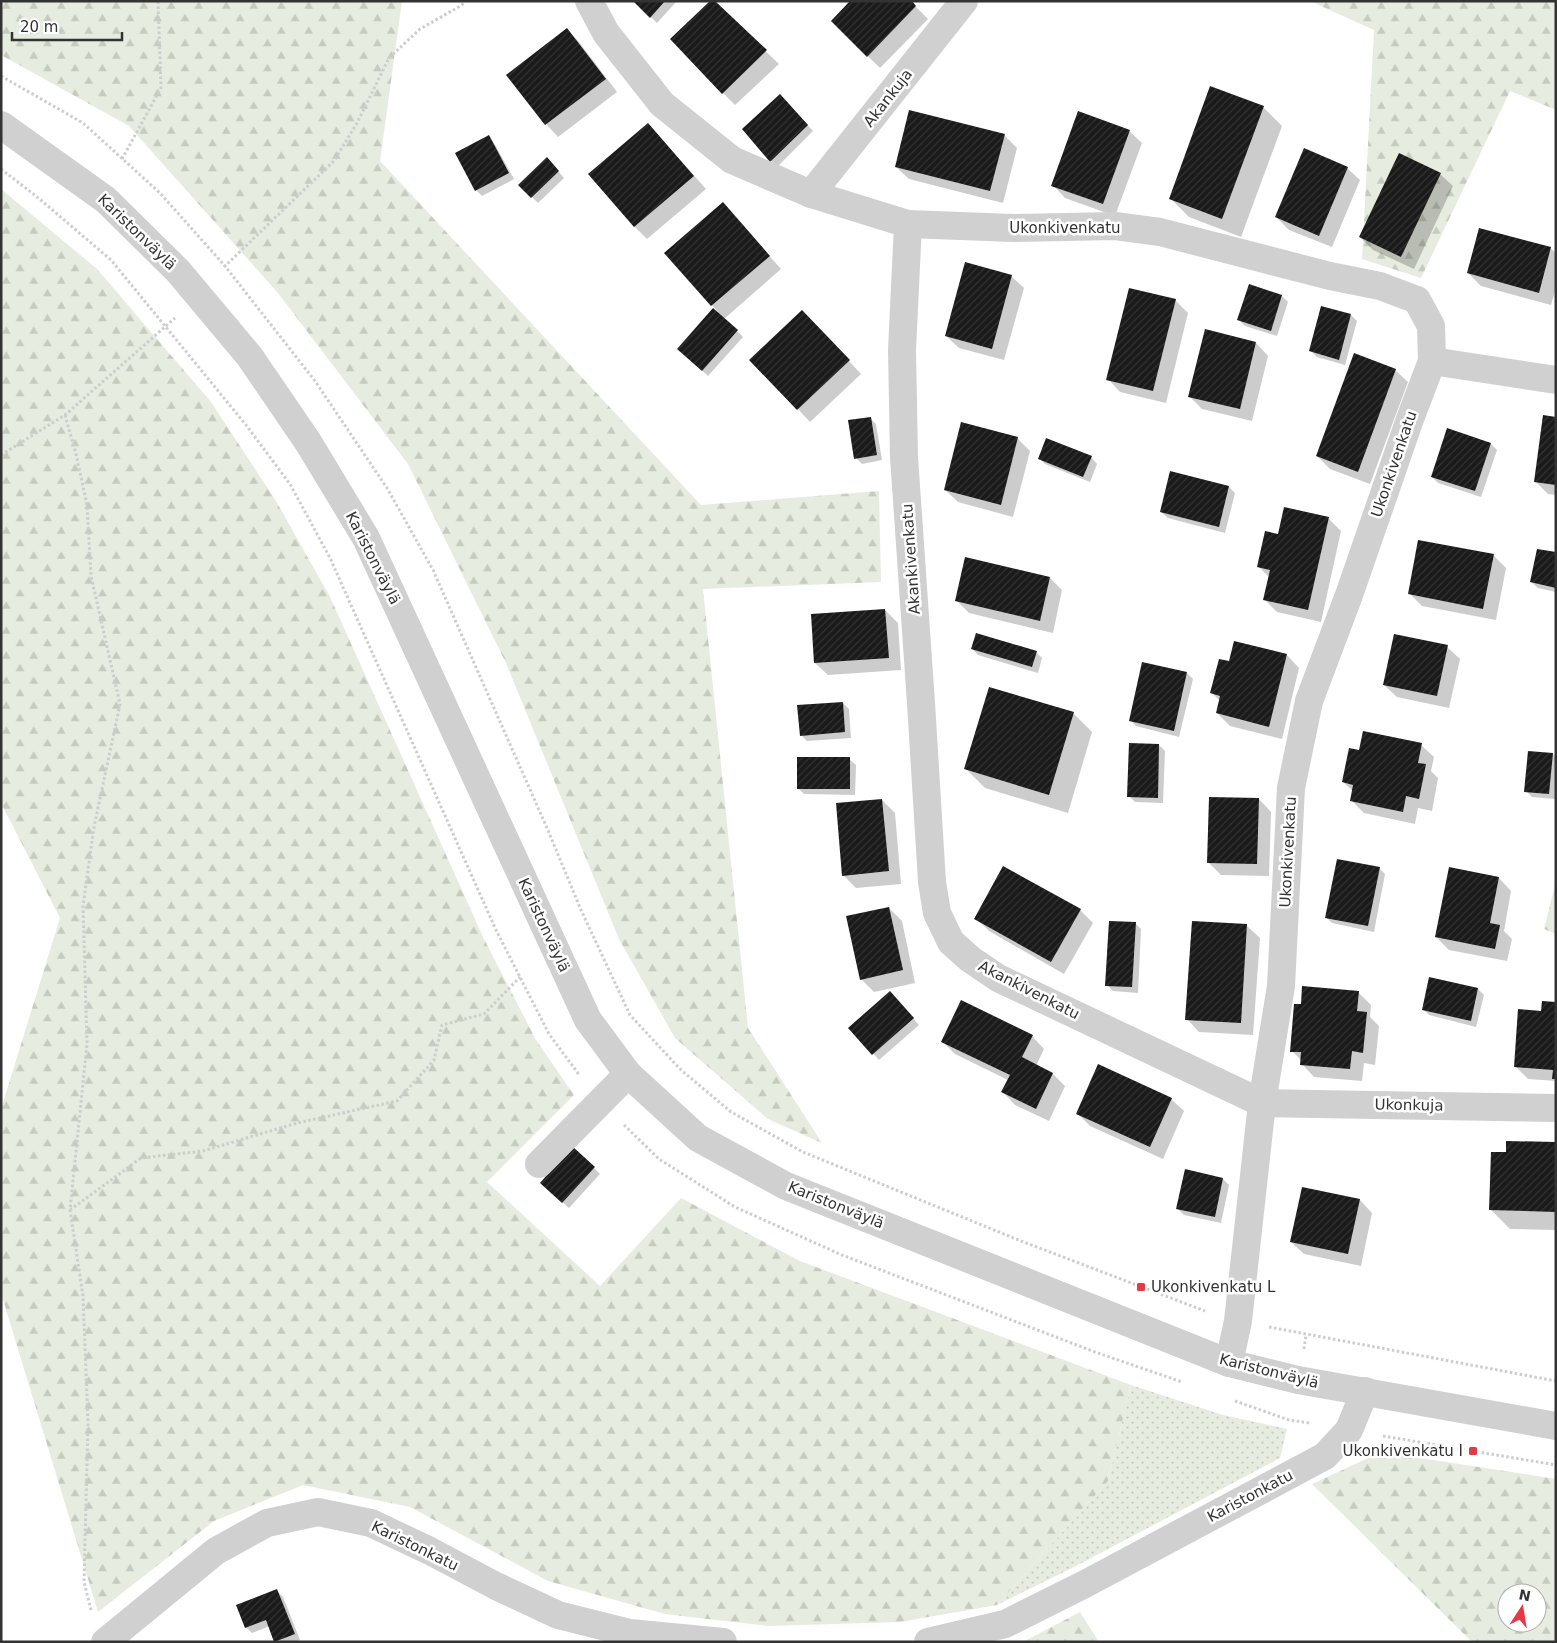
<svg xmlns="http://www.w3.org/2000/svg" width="1557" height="1643" viewBox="0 0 1557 1643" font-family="'DejaVu Sans',sans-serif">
	<defs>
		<pattern id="grass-dots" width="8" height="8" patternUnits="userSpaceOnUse" patternTransform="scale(1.25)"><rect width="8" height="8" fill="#e6ecdf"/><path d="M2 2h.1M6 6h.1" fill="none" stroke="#c6cbc0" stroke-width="1.8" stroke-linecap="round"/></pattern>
		<pattern id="forest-firs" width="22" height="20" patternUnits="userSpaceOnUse" patternTransform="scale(1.25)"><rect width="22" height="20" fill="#e6ecdf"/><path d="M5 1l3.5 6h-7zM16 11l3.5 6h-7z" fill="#c6cbc0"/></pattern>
		<pattern id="building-hatch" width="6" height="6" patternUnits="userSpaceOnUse" patternTransform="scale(1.25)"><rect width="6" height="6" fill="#1a1a1a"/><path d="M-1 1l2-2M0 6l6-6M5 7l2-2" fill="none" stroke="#333"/></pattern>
	</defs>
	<rect width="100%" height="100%" fill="#fff"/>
	<!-- grass -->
	<polygon fill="url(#grass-dots)" points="1131,1385 1223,1415 1287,1429 1280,1458 1074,1567 997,1605 1108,1481"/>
	<!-- forest -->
	<g fill="url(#forest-firs)" fill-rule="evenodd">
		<polygon points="1,1 402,1 380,161 701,505 879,491 881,582 703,589 748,1028 822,1143 768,1119 675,1038 619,939 506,663 408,464 278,293 129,126 1,55"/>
		<polygon points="1310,1 1556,1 1556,110 1510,91 1421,278 1362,259 1374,30"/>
		<polygon points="1,189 97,269 211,402 276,501 330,597 483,937 536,1040 574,1095 487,1182 600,1286 681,1198 800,1261 1131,1385 1108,1481 997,1605 900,1622 768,1626 665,1614 548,1581 410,1507 303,1485 214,1521 98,1612 1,1293 1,1109 60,918 1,803"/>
		<polygon points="1556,881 1556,934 1544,929"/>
		<path d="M1381 1452 1556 1479V1642H1472L1312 1484ZM1507 1593H1537V1623H1507Z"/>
		<polygon points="1080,1612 1099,1642 1023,1642"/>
	</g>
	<!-- shadow -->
	<g fill="#0003">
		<polygon points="634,1 677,1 657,23"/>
		<polygon points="713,1 779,64 735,105 723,93"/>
		<polygon points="910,1 928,19 880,68 832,21"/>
		<polygon points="567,30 579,42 617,92 558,137 546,124"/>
		<polygon points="786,101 813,131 777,167 743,129"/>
		<polygon points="1263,107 1282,126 1241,237 1189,217 1170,198"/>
		<polygon points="648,124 706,189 647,239 634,226"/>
		<polygon points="1129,131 1142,143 1115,216 1065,198 1053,185"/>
		<polygon points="1004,135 1017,148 1003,203 909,179 896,167"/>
		<polygon points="488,137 494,143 514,179 482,196 476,190 457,153"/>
		<polygon points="553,165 564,178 538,203 520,185"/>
		<polygon points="1347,168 1360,180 1332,247 1289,230 1276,217"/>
		<polygon points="1440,174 1453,186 1414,269 1373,250 1360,237"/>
		<polygon points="735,217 781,269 724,319 743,337 708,376 685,355 718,312 666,253"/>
		<polygon points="1550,248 1556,253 1556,288 1551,305 1481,286 1468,273"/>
		<polygon points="1011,276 1024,288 1004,360 959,348 946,336"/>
		<polygon points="1250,286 1282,296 1288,302 1277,336 1245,326 1239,320"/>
		<polygon points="1175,300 1188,313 1166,403 1120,392 1108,379"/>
		<polygon points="1351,315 1357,321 1345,365 1317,357 1311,351"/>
		<polygon points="815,324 861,374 810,422 798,409"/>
		<polygon points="1256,343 1268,356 1252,421 1202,409 1189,396"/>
		<polygon points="1395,370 1408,382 1370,484 1330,469 1317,456"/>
		<polygon points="870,418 876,424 882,460 862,464 856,458"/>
		<polygon points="1556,418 1556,495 1548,494 1536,482"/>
		<polygon points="1448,429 1491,444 1497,450 1481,497 1438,483 1432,477"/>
		<polygon points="1017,438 1030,451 1013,517 958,502 945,490"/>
		<polygon points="1047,439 1091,457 1097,464 1090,482 1045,464 1039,458"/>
		<polygon points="1171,472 1229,487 1235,493 1225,533 1168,518 1161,512"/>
		<polygon points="1328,518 1341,531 1321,622 1277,612 1265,600 1270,578 1258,566"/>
		<polygon points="1556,554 1556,592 1538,588 1531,582"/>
		<polygon points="1494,556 1506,568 1496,620 1422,606 1409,593"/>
		<polygon points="1050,578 1062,590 1053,633 969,613 956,600"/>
		<polygon points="885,610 898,623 901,670 828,675 815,663"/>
		<polygon points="1447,647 1460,659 1449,708 1397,697 1384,685"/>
		<polygon points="972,649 1036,652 1042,658 1038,673 978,655"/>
		<polygon points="1287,655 1299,668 1282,739 1230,726 1217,713 1220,701 1211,692 1230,662"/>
		<polygon points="1143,664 1187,673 1193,679 1179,737 1136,726 1130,720"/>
		<polygon points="843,703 849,709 851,738 807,741 801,735"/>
		<polygon points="1073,713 1092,732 1068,813 985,788 966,769"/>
		<polygon points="1159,745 1165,751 1163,803 1135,802 1129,796"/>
		<polygon points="1421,745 1434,757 1431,771 1438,778 1432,811 1418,808 1415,824 1364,813 1351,800 1353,791 1343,782 1359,751"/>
		<polygon points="1553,754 1556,758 1555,799 1532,797 1526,791"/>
		<polygon points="849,759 856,765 855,795 804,794 798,788"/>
		<polygon points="1259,799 1271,812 1269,876 1221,875 1208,862"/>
		<polygon points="882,800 895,813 901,884 856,888 843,875"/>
		<polygon points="1379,868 1385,874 1374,932 1332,923 1326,917"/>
		<polygon points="1450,868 1499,878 1511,891 1504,931 1512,939 1507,961 1449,950 1436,937"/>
		<polygon points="889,908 902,921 915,983 874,992 861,979"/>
		<polygon points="1080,910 1093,923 1064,974 989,931 976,918"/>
		<polygon points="1135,923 1141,929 1138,993 1113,991 1107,985"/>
		<polygon points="1247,926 1260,938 1253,1035 1199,1032 1187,1019"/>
		<polygon points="1478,989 1484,995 1476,1027 1429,1015 1423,1009"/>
		<polygon points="1358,992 1371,1005 1370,1017 1379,1026 1375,1065 1364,1063 1362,1081 1314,1077 1302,1064 1302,1061 1292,1051"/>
		<polygon points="896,999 919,1025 879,1060 850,1028"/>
		<polygon points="1556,1004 1556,1081 1528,1079 1516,1067 1543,1012"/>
		<polygon points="1032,1036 1044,1049 1036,1066 1053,1074 1065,1086 1049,1121 1015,1105 1003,1092 1008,1080 955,1054 942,1041"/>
		<polygon points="1171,1099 1184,1111 1163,1159 1090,1126 1077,1113"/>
		<polygon points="1556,1143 1556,1230 1510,1229 1491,1210 1507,1154"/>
		<polygon points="594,1168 600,1174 569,1208 547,1189"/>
		<polygon points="1223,1179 1229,1185 1221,1223 1184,1215 1178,1209"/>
		<polygon points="1360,1200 1372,1213 1361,1266 1304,1254 1291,1242"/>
		<polygon points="277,1591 283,1597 300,1640 295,1642 276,1642 270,1626 252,1633 246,1627"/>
	</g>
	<!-- building -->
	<g fill="url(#building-hatch)">
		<polygon points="633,1 665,1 650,18"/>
		<polygon points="710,1 715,1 767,50 722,94 670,39"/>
		<polygon points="850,1 912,1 916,6 867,57 831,21"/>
		<polygon points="567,28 606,79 545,125 506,75"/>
		<polygon points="1210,86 1264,106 1222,219 1169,199"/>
		<polygon points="780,94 808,125 770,162 742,129"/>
		<polygon points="909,110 1005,134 990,191 895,167"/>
		<polygon points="1078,111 1130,130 1103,204 1051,186"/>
		<polygon points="648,123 694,176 634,227 588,174"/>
		<polygon points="489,135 509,173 475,191 455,153"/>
		<polygon points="1304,148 1348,167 1319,236 1275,217"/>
		<polygon points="1399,153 1441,173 1401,257 1359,237"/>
		<polygon points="547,157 559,171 531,198 518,185"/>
		<polygon points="723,202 770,256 711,306 664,253"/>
		<polygon points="1479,228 1551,247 1539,293 1467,273"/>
		<polygon points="965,262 1012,275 992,349 945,336"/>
		<polygon points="1249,284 1282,295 1271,331 1237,320"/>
		<polygon points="1129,288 1176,299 1153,391 1106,380"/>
		<polygon points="1321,306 1351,314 1339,360 1309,351"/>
		<polygon points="713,308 738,330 702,371 677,349"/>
		<polygon points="802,310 850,360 797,410 749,360"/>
		<polygon points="1205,329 1256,342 1240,409 1188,397"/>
		<polygon points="1354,353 1396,369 1358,472 1316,456"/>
		<polygon points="1543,415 1556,417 1556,485 1534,482"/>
		<polygon points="871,417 877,455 854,459 848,420"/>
		<polygon points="961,422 1018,437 1001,505 944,490"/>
		<polygon points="1447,428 1491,443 1475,491 1431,477"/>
		<polygon points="1046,438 1092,456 1083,477 1038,459"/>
		<polygon points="1170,471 1229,486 1219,527 1160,512"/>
		<polygon points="1284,507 1329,517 1308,610 1263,600 1270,570 1257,567 1265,531 1278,534"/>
		<polygon points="1418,540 1494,554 1483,609 1408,594"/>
		<polygon points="1537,549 1556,552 1556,588 1530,582"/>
		<polygon points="965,557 1050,577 1040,621 955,601"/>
		<polygon points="885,609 889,658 814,663 811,614"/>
		<polygon points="976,633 1037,651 1032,667 971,649"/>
		<polygon points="1394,634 1448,645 1437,696 1383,685"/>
		<polygon points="1234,641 1287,654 1269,727 1216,713 1220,696 1210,693 1219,659 1229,661"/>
		<polygon points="1142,662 1187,672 1174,731 1129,721"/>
		<polygon points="989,687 1074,712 1049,795 964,769"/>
		<polygon points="843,702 845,732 800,736 797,705"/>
		<polygon points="1363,731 1422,743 1418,763 1426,764 1419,799 1406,796 1403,812 1350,801 1353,785 1342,782 1349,748 1359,750"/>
		<polygon points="1129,743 1159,744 1158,798 1127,797"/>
		<polygon points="1528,751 1553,753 1549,794 1524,792"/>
		<rect x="797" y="757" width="53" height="32"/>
		<polygon points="1209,797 1259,798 1257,864 1207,863"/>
		<polygon points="882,799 889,871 842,876 836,803"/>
		<polygon points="1337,859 1380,867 1368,926 1325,918"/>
		<polygon points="1003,866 1081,909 1051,962 974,919"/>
		<polygon points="1449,867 1499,877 1490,923 1500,925 1495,949 1435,937"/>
		<polygon points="889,907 903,970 860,980 846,916"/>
		<polygon points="1109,921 1136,922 1132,987 1105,986"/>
		<polygon points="1192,921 1247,924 1241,1023 1185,1020"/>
		<polygon points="1429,977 1478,988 1471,1021 1422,1010"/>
		<polygon points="1302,986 1359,991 1357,1011 1367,1012 1363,1053 1352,1051 1350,1069 1300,1065 1301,1052 1290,1052 1294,1004 1301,1004"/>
		<polygon points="890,991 914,1018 872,1055 848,1028"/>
		<polygon points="961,1000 1033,1035 1022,1057 1053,1073 1036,1109 1001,1092 1010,1075 941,1042"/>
		<polygon points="1542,1001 1556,1002 1556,1079 1552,1079 1553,1070 1514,1067 1518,1009 1541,1011"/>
		<polygon points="1098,1064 1172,1098 1150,1147 1076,1114"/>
		<polygon points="1506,1141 1556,1142 1556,1212 1489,1210 1491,1152 1506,1152"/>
		<polygon points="572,1146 595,1167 562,1203 540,1183"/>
		<polygon points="1185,1169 1223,1178 1215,1217 1176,1209"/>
		<polygon points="1302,1187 1360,1199 1348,1254 1290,1242"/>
		<polygon points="277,1589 295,1634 274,1642 266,1620 245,1628 236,1605"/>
	</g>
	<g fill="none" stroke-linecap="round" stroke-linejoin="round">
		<!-- path -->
		<g stroke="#cdcdcd" stroke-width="3" stroke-dasharray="2.5 2.5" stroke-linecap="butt">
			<polyline points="1,76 83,123 160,193 225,266 315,381 387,488 433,570 547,828 581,910 630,1015 680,1069 731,1112 803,1152 1021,1241 1205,1311"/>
			<polyline points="122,159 161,88 158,1"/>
			<polyline points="1,169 36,196 111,260 246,425 290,484 330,558 496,930 549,1034 580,1076"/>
			<polyline points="224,267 334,161 357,123 389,58 420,29 462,5 464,1"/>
			<polyline points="65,415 76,454 87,505 91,576 120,704 94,827 83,906 87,1044 70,1210 83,1296 88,1422 84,1582 91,1610"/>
			<polyline points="1,455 65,415 175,318"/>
			<polyline points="624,1125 659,1159 735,1207 842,1255 1095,1352 1182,1382"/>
			<polyline points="70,1210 141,1158 203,1151 297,1123 397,1101 434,1060 442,1025 484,1014 520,977"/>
			<polyline points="1269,1327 1556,1381"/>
			<polyline points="1304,1349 1306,1335"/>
			<polyline points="1235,1401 1289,1420 1310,1423"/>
			<polyline points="1383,1436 1556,1465"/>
		</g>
		<!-- minor -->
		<g stroke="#d0d0d0" stroke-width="28">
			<polyline points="589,1 606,33 662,104 732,160 811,194 908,224 902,350 904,457 921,703 932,882 937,913 951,942 970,959 998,978 1262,1103 1556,1108"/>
			<polyline points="1,125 106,200 178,271 250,357 308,442 366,538 588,1020 628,1074 698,1138 786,1186 1229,1363 1298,1380 1556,1426"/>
			<polyline points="811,194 964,1"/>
			<polyline points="908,224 1013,228 1115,226 1160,232 1330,276 1380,286 1417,300 1431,326 1432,361 1410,419 1349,595 1309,701 1291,788 1281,986 1262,1103 1238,1321 1229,1363"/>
			<polyline points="1432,361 1556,380"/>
			<polyline points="539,1164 628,1074"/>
			<polyline points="105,1642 216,1551 267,1523 318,1512 371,1523 430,1551 496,1586 558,1615 630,1633 723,1642"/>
			<polyline points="928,1642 1005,1624 1085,1584 1325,1456 1349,1430 1365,1391"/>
		</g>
	</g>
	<!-- markers -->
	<g fill="#e63946" stroke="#fff" stroke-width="2">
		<rect x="1136" y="1282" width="10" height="10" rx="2.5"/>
		<rect x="1468" y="1446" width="10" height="10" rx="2.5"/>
	</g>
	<g text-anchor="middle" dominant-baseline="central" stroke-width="5" stroke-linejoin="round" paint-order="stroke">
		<!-- street labels -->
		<g font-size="15" fill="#333" stroke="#fff">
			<text transform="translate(888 98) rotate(-52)">Akankuja</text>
			<text x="1065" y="228">Ukonkivenkatu</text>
			<text transform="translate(137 232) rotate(44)">Karistonväylä</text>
			<text transform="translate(1394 464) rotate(-71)">Ukonkivenkatu</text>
			<text transform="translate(373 558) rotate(63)">Karistonväylä</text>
			<text transform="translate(911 559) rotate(-94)">Akankivenkatu</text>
			<text transform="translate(1288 852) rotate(-87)">Ukonkivenkatu</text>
			<text transform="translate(544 925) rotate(65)">Karistonväylä</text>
			<text transform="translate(1029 990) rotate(27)">Akankivenkatu</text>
			<text transform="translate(1409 1105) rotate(1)">Ukonkuja</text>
			<text transform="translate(836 1205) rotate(22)">Karistonväylä</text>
			<text transform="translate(1269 1371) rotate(14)">Karistonväylä</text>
			<text transform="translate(1250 1496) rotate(-28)">Karistonkatu</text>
			<text transform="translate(415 1546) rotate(26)">Karistonkatu</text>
		</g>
		<!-- poi labels -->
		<g font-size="15" fill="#333" stroke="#fff" text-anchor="start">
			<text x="1151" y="1287">Ukonkivenkatu L</text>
			<text x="1463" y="1451" text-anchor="end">Ukonkivenkatu I</text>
		</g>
	</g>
	<!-- border -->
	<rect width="1557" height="1643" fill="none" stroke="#333333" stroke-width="5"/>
	<!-- north arrow -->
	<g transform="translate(1522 1608) rotate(12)"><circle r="24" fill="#ffffff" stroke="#adadad"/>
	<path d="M0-4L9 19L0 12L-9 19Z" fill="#e63946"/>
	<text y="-8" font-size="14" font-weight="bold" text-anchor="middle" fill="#333333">N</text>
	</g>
	<!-- scale -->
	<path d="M12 32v8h110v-8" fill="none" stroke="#333333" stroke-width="2.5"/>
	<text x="20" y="32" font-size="15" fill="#333333" stroke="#ffffff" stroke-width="4" paint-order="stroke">20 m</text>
</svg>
